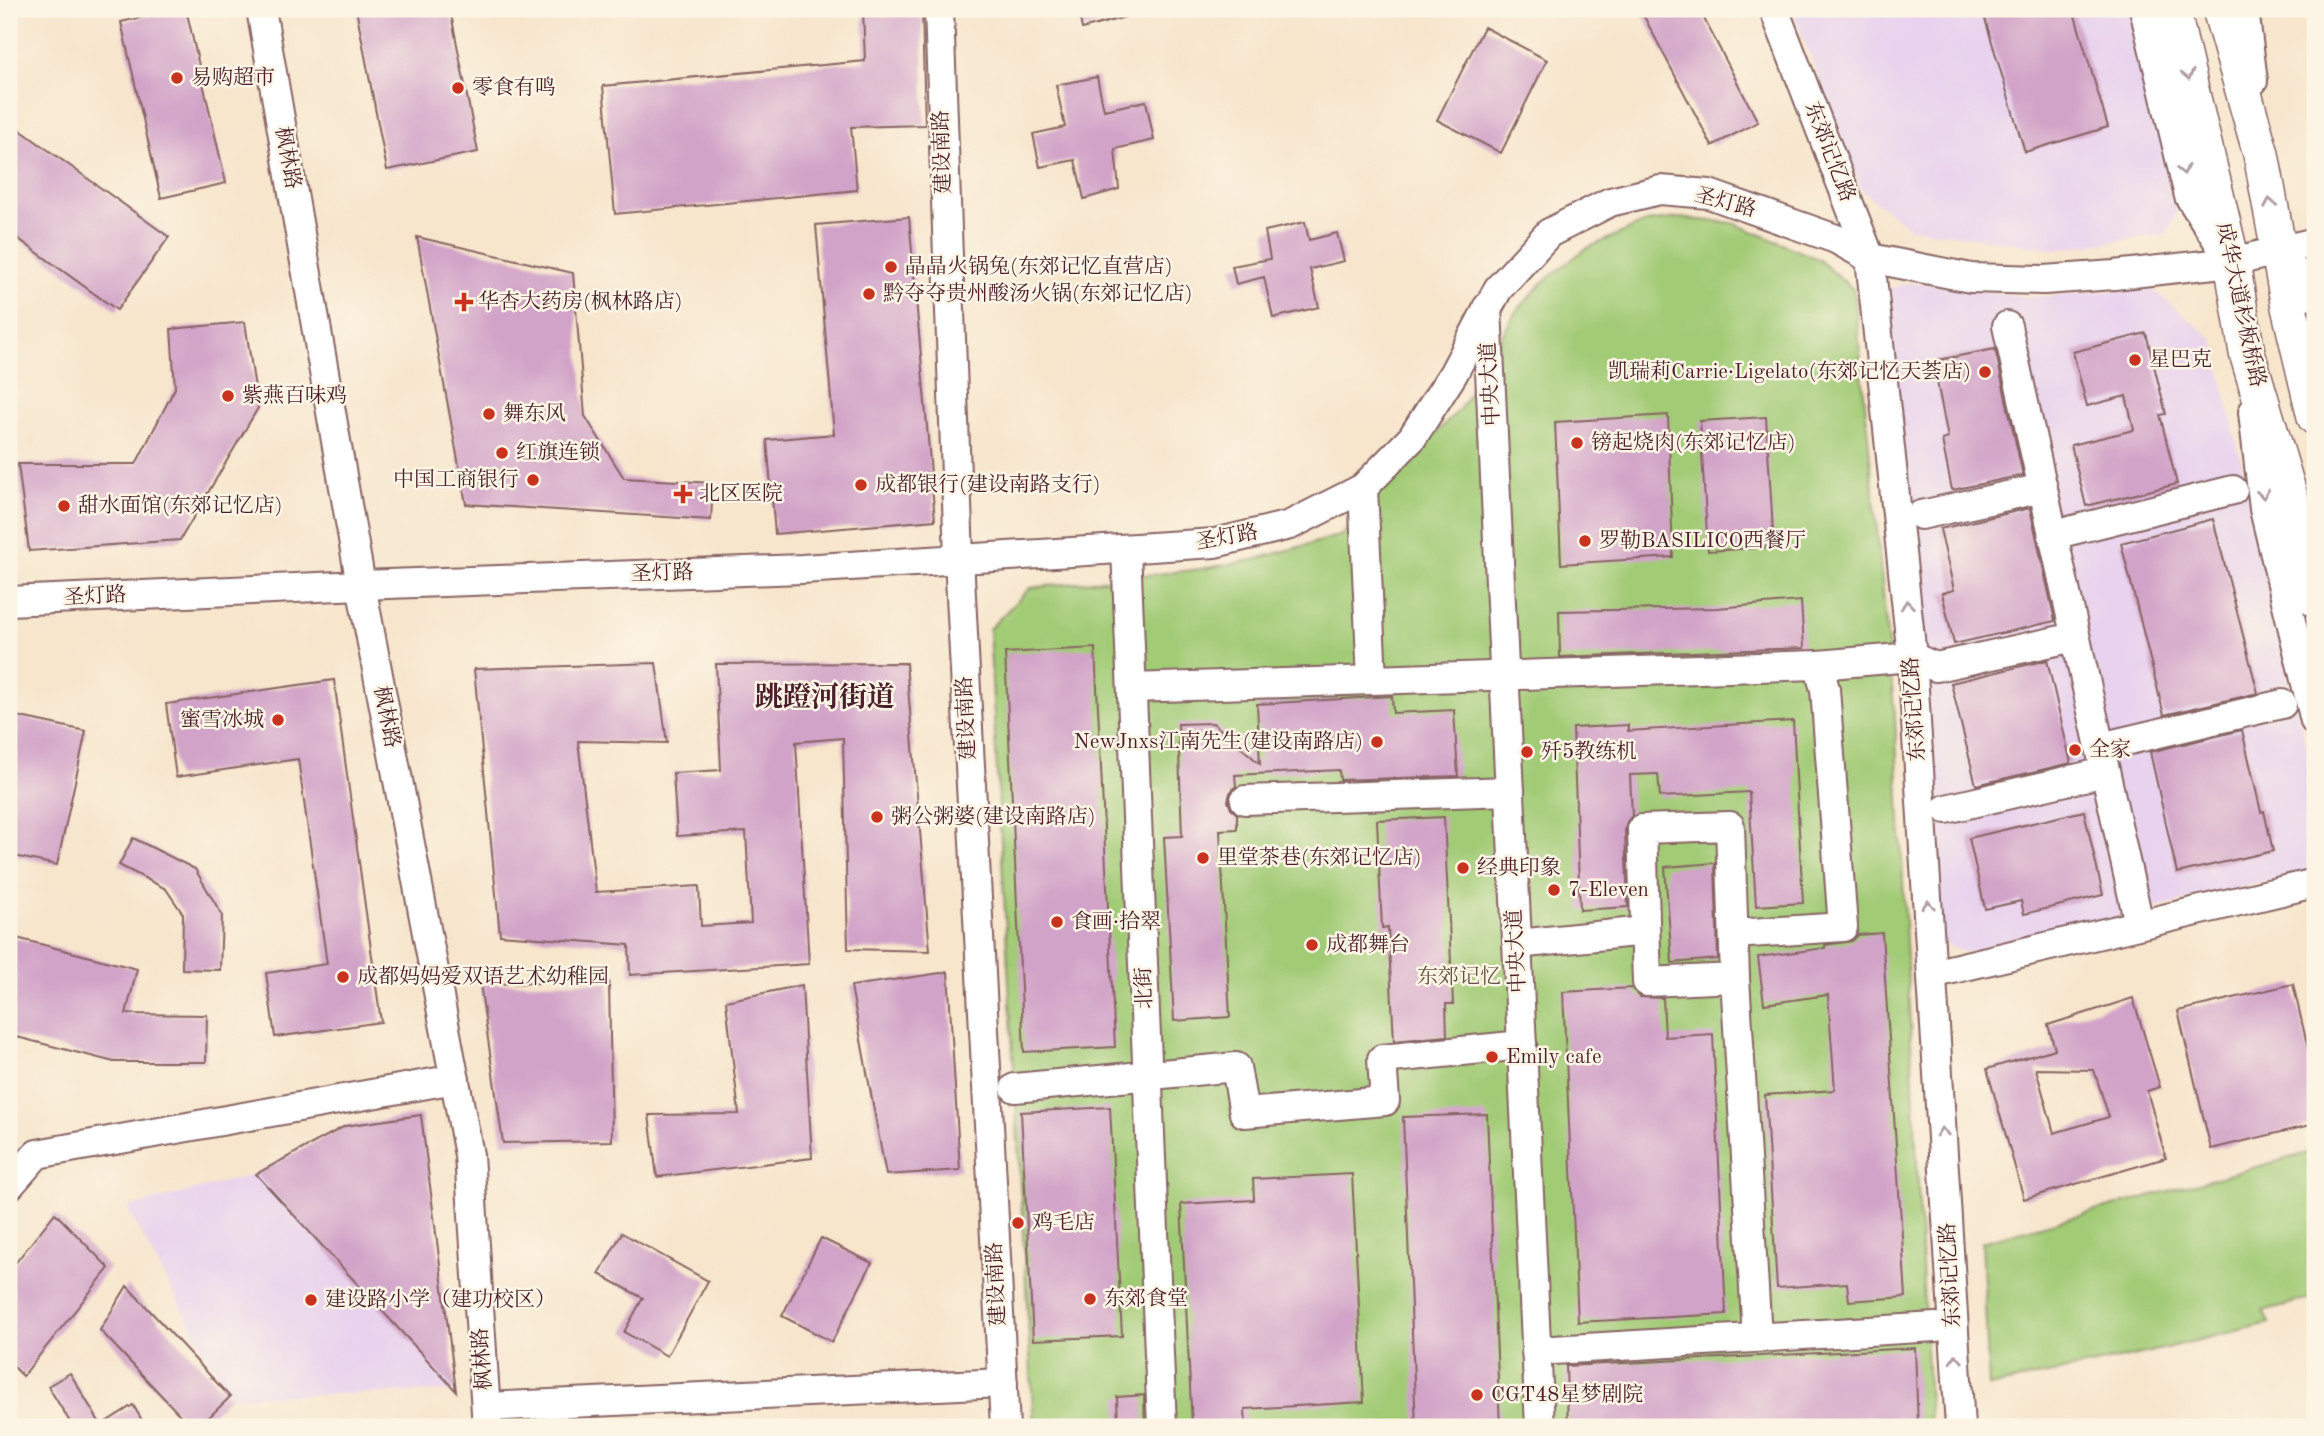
<svg xmlns="http://www.w3.org/2000/svg" width="2324" height="1436" viewBox="0 0 2324 1436" font-family="'Old Standard TT','Noto Serif SC',serif">
	<rect width="100%" height="100%" fill="#fcf5e5"/>
	<filter id="ink" filterUnits="userSpaceOnUse"><feTurbulence type="fractalNoise" baseFrequency=".0143" numOctaves="2"/><feDisplacementMap in="SourceGraphic" scale="14" xChannelSelector="R" yChannelSelector="G"/><feConvolveMatrix kernelMatrix="1 2 1 2 8 2 1 2 1" color-interpolation-filters="sRGB"/></filter>
	<filter id="wash" filterUnits="userSpaceOnUse"><feTurbulence type="fractalNoise" baseFrequency=".00686" numOctaves="4" result="noise"/><feDisplacementMap in="SourceGraphic" scale="28" xChannelSelector="R" yChannelSelector="G"/><feGaussianBlur stdDeviation="1.57" result="paint"/><feColorMatrix in="noise" values="0 0 0 0 0 0 0 0 0 0 0 0 0 0 0 0 0 1.4 0 .05"/><feComposite in="paint" operator="in"/></filter>
	<g filter="url(#wash)">
		<rect width="100%" height="100%" fill="#f7e5cc"/>
		<!-- built -->
		<g fill="#e8d2ee">
			<polygon points="1792,9 2131,9 2178,210 2167,234 2057,249 1910,228 1863,192"/>
			<polygon points="1911,282 2029,297 2151,288 2213,339 2315,787 2315,870 1965,953 1947,945 1939,930 1883,307 1890,289"/>
			<polygon points="421,1115 456,1391 230,1397 127,1208 256,1174 345,1126"/>
		</g>
		<!-- green -->
		<g fill="#a2cb76" stroke="#767550" stroke-width="2">
			<polygon points="1679,218 1733,223 1818,259 1854,290 1895,718 1930,1427 1034,1427 989,629 1030,588 1201,569 1253,560 1342,535 1381,490 1460,409 1515,313 1542,283 1585,249 1646,222"/>
			<polygon points="2315,1151 2315,1297 2263,1311 2269,1323 2141,1354 1989,1387 1982,1242"/>
		</g>
		<g id="blocks">
			<!-- building -->
			<g fill="#d1a3c8" fill-rule="evenodd">
				<polygon points="177,9 186,9 226,183 161,198 121,22"/>
				<polygon points="356,9 450,9 478,152 387,170"/>
				<polygon points="863,9 922,9 925,125 851,127 857,190 615,214 603,86 865,61"/>
				<polygon points="1078,9 1135,9 1136,14 1082,29"/>
				<polygon points="1640,9 1699,9 1758,122 1712,146"/>
				<polygon points="1982,9 2073,9 2108,127 2025,152"/>
				<polygon points="1484,27 1547,60 1501,153 1437,120"/>
				<polygon points="1097,77 1104,110 1146,101 1154,140 1115,149 1119,189 1084,199 1075,160 1040,167 1033,134 1065,127 1056,85"/>
				<polygon points="9,122 169,237 117,310 9,232"/>
				<polygon points="909,217 935,520 775,534 767,440 834,434 816,225"/>
				<polygon points="1305,222 1309,240 1337,233 1344,261 1310,269 1319,307 1273,318 1264,277 1236,284 1232,266 1270,259 1265,231"/>
				<polygon points="417,237 573,273 585,416 624,478 713,483 711,520 466,504"/>
				<polygon points="245,322 258,408 180,540 29,551 18,464 136,464 175,388 171,329"/>
				<polygon points="2146,333 2166,414 2160,415 2177,484 2086,506 2071,445 2134,430 2126,396 2087,406 2073,352"/>
				<polygon points="1995,349 2023,475 1952,490 1942,440 1948,438 1933,361"/>
				<polygon points="1668,415 1673,557 1561,564 1555,422"/>
				<polygon points="1766,417 1774,547 1708,551 1700,421"/>
				<polygon points="2030,508 2055,621 1954,644 1942,593 1954,590 1940,529"/>
				<polygon points="2213,519 2258,693 2164,715 2121,543"/>
				<polygon points="1801,601 1804,648 1560,657 1559,611 1717,608"/>
				<polygon points="1095,648 1115,1047 1024,1052 1005,653"/>
				<polygon points="2047,660 2071,763 1976,785 1951,683"/>
				<polygon points="656,663 667,743 578,741 596,892 699,886 701,926 751,923 746,832 677,836 673,773 721,770 716,664 906,663 930,951 848,949 843,738 796,742 809,964 630,975 629,945 500,935 474,669"/>
				<polygon points="334,680 381,1022 275,1037 266,973 327,964 298,759 176,777 166,704"/>
				<polygon points="1392,696 1393,713 1454,710 1458,776 1340,780 1339,770 1235,775 1236,786 1230,793 1228,801 1231,809 1237,814 1237,829 1220,830 1230,1017 1174,1021 1164,837 1182,836 1178,724 1213,723 1260,764 1257,704"/>
				<polygon points="16,716 86,731 57,865 9,855 9,748"/>
				<polygon points="1793,721 1803,903 1756,906 1749,792 1660,797 1658,774 1630,775 1632,816 1627,822 1625,830 1628,907 1580,910 1573,728 1628,725 1628,731"/>
				<polygon points="2242,730 2261,812 2264,811 2273,851 2177,873 2150,752"/>
				<polygon points="2084,811 2103,895 2024,914 2021,901 1985,909 1969,838"/>
				<polygon points="1444,817 1453,1004 1446,1004 1447,1036 1394,1041 1388,927 1382,928 1377,820"/>
				<polygon points="133,838 195,869 222,915 220,970 182,969 183,914 166,889 119,865"/>
				<polygon points="1715,863 1718,959 1672,963 1665,867"/>
				<polygon points="1882,933 1906,1297 1849,1301 1847,1283 1777,1288 1765,1095 1835,1090 1828,995 1764,1004 1758,957 1825,948 1825,945 1852,941 1858,935"/>
				<polygon points="9,936 137,969 126,1014 207,1015 206,1062 114,1062 9,1035"/>
				<polygon points="948,972 960,1170 886,1175 851,986"/>
				<polygon points="609,982 612,1141 503,1143 480,984"/>
				<polygon points="2293,984 2315,1078 2315,1124 2211,1149 2178,1011"/>
				<polygon points="802,985 812,1158 657,1177 649,1115 739,1114 726,1001"/>
				<polygon points="1632,988 1640,997 1663,998 1665,1037 1713,1034 1726,1314 1578,1322 1563,992"/>
				<path d="M2133 998 2160 1087 2147 1091 2166 1158 2024 1199 1987 1069 2055 1049 2048 1025ZM2036 1069 2094 1070 2109 1117 2054 1133Z"/>
				<polygon points="1110,1107 1122,1336 1033,1340 1021,1112"/>
				<polygon points="1487,1114 1500,1427 1416,1427 1403,1117"/>
				<polygon points="421,1115 456,1391 256,1174 345,1126"/>
				<polygon points="1352,1174 1364,1402 1245,1409 1246,1427 1192,1427 1181,1204 1254,1200 1253,1179"/>
				<polygon points="55,1213 109,1268 23,1376 9,1362 9,1271"/>
				<polygon points="622,1233 708,1281 667,1356 624,1332 643,1298 599,1274"/>
				<polygon points="821,1238 872,1263 832,1342 782,1316"/>
				<polygon points="127,1286 230,1397 199,1427 191,1427 100,1330"/>
				<polygon points="1915,1348 1918,1427 1568,1427 1566,1366"/>
				<polygon points="70,1373 101,1425 133,1405 146,1427 73,1427 48,1386"/>
				<polygon points="1144,1395 1145,1427 1118,1427 1117,1397"/>
			</g>
		</g>
	</g>
	<g filter="url(#ink)">
		<use href="#blocks" fill-opacity="0" stroke="#876463" stroke-width="2"/>
		<g fill="none" stroke-linecap="round" stroke-linejoin="round">
			<defs>
				<g id="minor">
					<polyline points="261,9 361,585 469,1155 487,1427"/>
					<polyline points="939,9 959,558 1005,1427"/>
					<polyline points="1774,9 1870,258 1912,657 1960,1427"/>
					<polyline points="2144,9 2189,196 2223,249"/>
					<polyline points="2244,9 2253,81"/>
					<polyline points="2279,251 2315,297"/>
					<polyline points="1487,308 1540,1427"/>
					<polyline points="2007,326 2139,924"/>
					<polyline points="2253,412 2264,509 2315,721"/>
					<polyline points="1363,488 1372,680"/>
					<polyline points="1921,515 2043,488"/>
					<polyline points="2053,535 2233,490"/>
					<polyline points="1126,549 1162,1427"/>
					<polyline points="9,601 361,585 802,569 1215,543 1290,525 1363,488 1412,438 1453,374 1498,289 1549,233 1610,202 1660,190 1709,194 1836,239 1870,258 1971,278 2044,280 2114,275 2232,262 2315,242"/>
					<polyline points="1132,688 1818,665 1912,657 1936,667 2075,637"/>
					<polyline points="2100,747 2282,704"/>
					<polyline points="1245,800 1510,791"/>
					<polyline points="1946,809 2105,772"/>
					<polygon points="1730,826 1735,978 1647,982 1642,829"/>
					<polyline points="1734,934 1843,927 1825,689 1818,665"/>
					<polyline points="1517,944 1645,931"/>
					<polyline points="1932,974 2315,883"/>
					<polyline points="1735,978 1757,1337"/>
					<polyline points="1015,1088 1236,1067 1244,1113 1385,1101 1382,1059 1522,1045"/>
					<polyline points="9,1186 37,1154 455,1079"/>
					<polyline points="1536,1351 1936,1327"/>
					<polyline points="486,1407 1003,1383"/>
				</g>
				<g id="major">
					<polyline points="2172,9 2232,262 2247,353 2291,500 2315,599"/>
					<polyline points="2220,9 2261,154 2289,307 2315,417"/>
				</g>
			</defs>
			<!-- minor casing -->
			<use href="#minor" stroke="#876463" stroke-width="32"/>
			<!-- major casing -->
			<use href="#major" stroke="#876463" stroke-width="38"/>
			<!-- minor -->
			<use href="#minor" stroke="#fff" stroke-width="28"/>
			<!-- major -->
			<use href="#major" stroke="#fff" stroke-width="35"/>
		</g>
		<!-- one-way arrows -->
		<defs><path id="oneway-chevron" d="M-2-3.5L2.5 0L-2 3.5" fill="none" stroke-width="1.6" stroke-linecap="round" stroke-linejoin="round" transform="scale(1.75)"/></defs>
		<g stroke="#ae9aa0">
			<use href="#oneway-chevron" transform="translate(2188 75) rotate(77)"/>
			<use href="#oneway-chevron" transform="translate(2183 170) rotate(77)"/>
			<use href="#oneway-chevron" transform="translate(2270 203) rotate(-100)"/>
			<use href="#oneway-chevron" transform="translate(2263 494) rotate(83)"/>
			<use href="#oneway-chevron" transform="translate(1907 605) rotate(-96)"/>
			<use href="#oneway-chevron" transform="translate(1928 905) rotate(-93)"/>
			<use href="#oneway-chevron" transform="translate(1942 1132) rotate(-94)"/>
			<use href="#oneway-chevron" transform="translate(1956 1359) rotate(-93)"/>
		</g>
	</g>
	<!-- markers -->
	<g fill="#c8321e" stroke="#fcf5e5" stroke-width="2.5">
		<circle cx="177" cy="78" r="7"/>
		<circle cx="458" cy="88" r="7"/>
		<circle cx="891" cy="267" r="7"/>
		<circle cx="869" cy="294" r="7"/>
		<path d="M460.5 291.5h7v7h7v7h-7v7h-7v-7h-7v-7h7z"/>
		<circle cx="2135" cy="360" r="7"/>
		<circle cx="1985" cy="372" r="7"/>
		<circle cx="228" cy="396" r="7"/>
		<circle cx="489" cy="414" r="7"/>
		<circle cx="1577" cy="443" r="7"/>
		<circle cx="502" cy="453" r="7"/>
		<circle cx="533" cy="480" r="7"/>
		<circle cx="861" cy="485" r="7"/>
		<path d="M679.5 483.5h7v7h7v7h-7v7h-7v-7h-7v-7h7z"/>
		<circle cx="64" cy="506" r="7"/>
		<circle cx="1585" cy="541" r="7"/>
		<circle cx="278" cy="720" r="7"/>
		<circle cx="1377" cy="742" r="7"/>
		<circle cx="2075" cy="750" r="7"/>
		<circle cx="1527" cy="752" r="7"/>
		<circle cx="877" cy="817" r="7"/>
		<circle cx="1203" cy="858" r="7"/>
		<circle cx="1463" cy="868" r="7"/>
		<circle cx="1554" cy="890" r="7"/>
		<circle cx="1057" cy="922" r="7"/>
		<circle cx="1312" cy="945" r="7"/>
		<circle cx="343" cy="977" r="7"/>
		<circle cx="1492" cy="1057" r="7"/>
		<circle cx="1018" cy="1223" r="7"/>
		<circle cx="1090" cy="1299" r="7"/>
		<circle cx="311" cy="1300" r="7"/>
		<circle cx="1477" cy="1395" r="7"/>
	</g>
	<g text-anchor="middle" dominant-baseline="central" stroke-width="5" stroke-linejoin="round" paint-order="stroke">
		<!-- poi labels -->
		<g font-size="21" fill="#4a1f2b" stroke="#fcf5e5" text-anchor="start">
			<text x="191" y="78">易购超市</text>
			<text x="472" y="88">零食有鸣</text>
			<text x="905" y="267">晶晶火锅兔(东郊记忆直营店)</text>
			<text x="883" y="294">黔夺夺贵州酸汤火锅(东郊记忆店)</text>
			<text x="478" y="302">华杏大药房(枫林路店)</text>
			<text x="2149" y="360">星巴克</text>
			<text x="1971" y="372" text-anchor="end">凯瑞莉Carrie·Ligelato(东郊记忆天荟店)</text>
			<text x="242" y="396">紫燕百味鸡</text>
			<text x="503" y="414">舞东风</text>
			<text x="1591" y="443">镑起烧肉(东郊记忆店)</text>
			<text x="516" y="453">红旗连锁</text>
			<text x="519" y="480" text-anchor="end">中国工商银行</text>
			<text x="875" y="485">成都银行(建设南路支行)</text>
			<text x="699" y="494">北区医院</text>
			<text x="78" y="506">甜水面馆(东郊记忆店)</text>
			<text x="1599" y="541">罗勒BASILICO西餐厅</text>
			<text x="264" y="720" text-anchor="end">蜜雪冰城</text>
			<text x="1363" y="742" text-anchor="end">NewJnxs江南先生(建设南路店)</text>
			<text x="2089" y="750">全家</text>
			<text x="1541" y="752">歼5教练机</text>
			<text x="891" y="817">粥公粥婆(建设南路店)</text>
			<text x="1217" y="858">里堂茶巷(东郊记忆店)</text>
			<text x="1477" y="868">经典印象</text>
			<text x="1568" y="890">7-Eleven</text>
			<text x="1071" y="922">食画·拾翠</text>
			<text x="1326" y="945">成都舞台</text>
			<text x="357" y="977">成都妈妈爱双语艺术幼稚园</text>
			<text x="1506" y="1057">Emily cafe</text>
			<text x="1032" y="1223">鸡毛店</text>
			<text x="1104" y="1299">东郊食堂</text>
			<text x="325" y="1300">建设路小学（建功校区）</text>
			<text x="1491" y="1395">CGT48星梦剧院</text>
		</g>
		<!-- street labels -->
		<g font-size="21" fill="#4a1f2b" stroke="#fcf5e5">
			<text transform="translate(943 152) rotate(-92)">建设南路</text>
			<text transform="translate(1829 152) rotate(69)">东郊记忆路</text>
			<text transform="translate(287 158) rotate(80)">枫林路</text>
			<text transform="translate(1725 203) rotate(15)">圣灯路</text>
			<text transform="translate(2240 305) rotate(78)">成华大道杉板桥路</text>
			<text transform="translate(1491 384) rotate(-93)">中央大道</text>
			<text transform="translate(1227 538) rotate(-10)">圣灯路</text>
			<text transform="translate(662 574) rotate(-2)">圣灯路</text>
			<text transform="translate(95 597) rotate(-3)">圣灯路</text>
			<text transform="translate(1915 709) rotate(-94)">东郊记忆路</text>
			<text transform="translate(386 717) rotate(79)">枫林路</text>
			<text transform="translate(967 718) rotate(-93)">建设南路</text>
			<text transform="translate(1517 951) rotate(-93)">中央大道</text>
			<text transform="translate(1145 988) rotate(-92)">北街</text>
			<text transform="translate(1951 1275) rotate(-93)">东郊记忆路</text>
			<text transform="translate(997 1284) rotate(-93)">建设南路</text>
			<text transform="translate(483 1359) rotate(-94)">枫林路</text>
		</g>
		<!-- park labels -->
		<g font-size="21" fill="#645342" stroke="#fcf5e5">
			<text x="1459" y="977">东郊记忆</text>
		</g>
		<!-- district labels -->
		<g font-size="28" font-weight="bold" fill="#4a1f2b" stroke="#fcf5e5">
			<text x="825" y="699">跳蹬河街道</text>
		</g>
	</g>
	<!-- margin -->
	<rect width="2324" height="1436" fill="none" stroke="#fcf5e5" stroke-width="35"/>
</svg>
